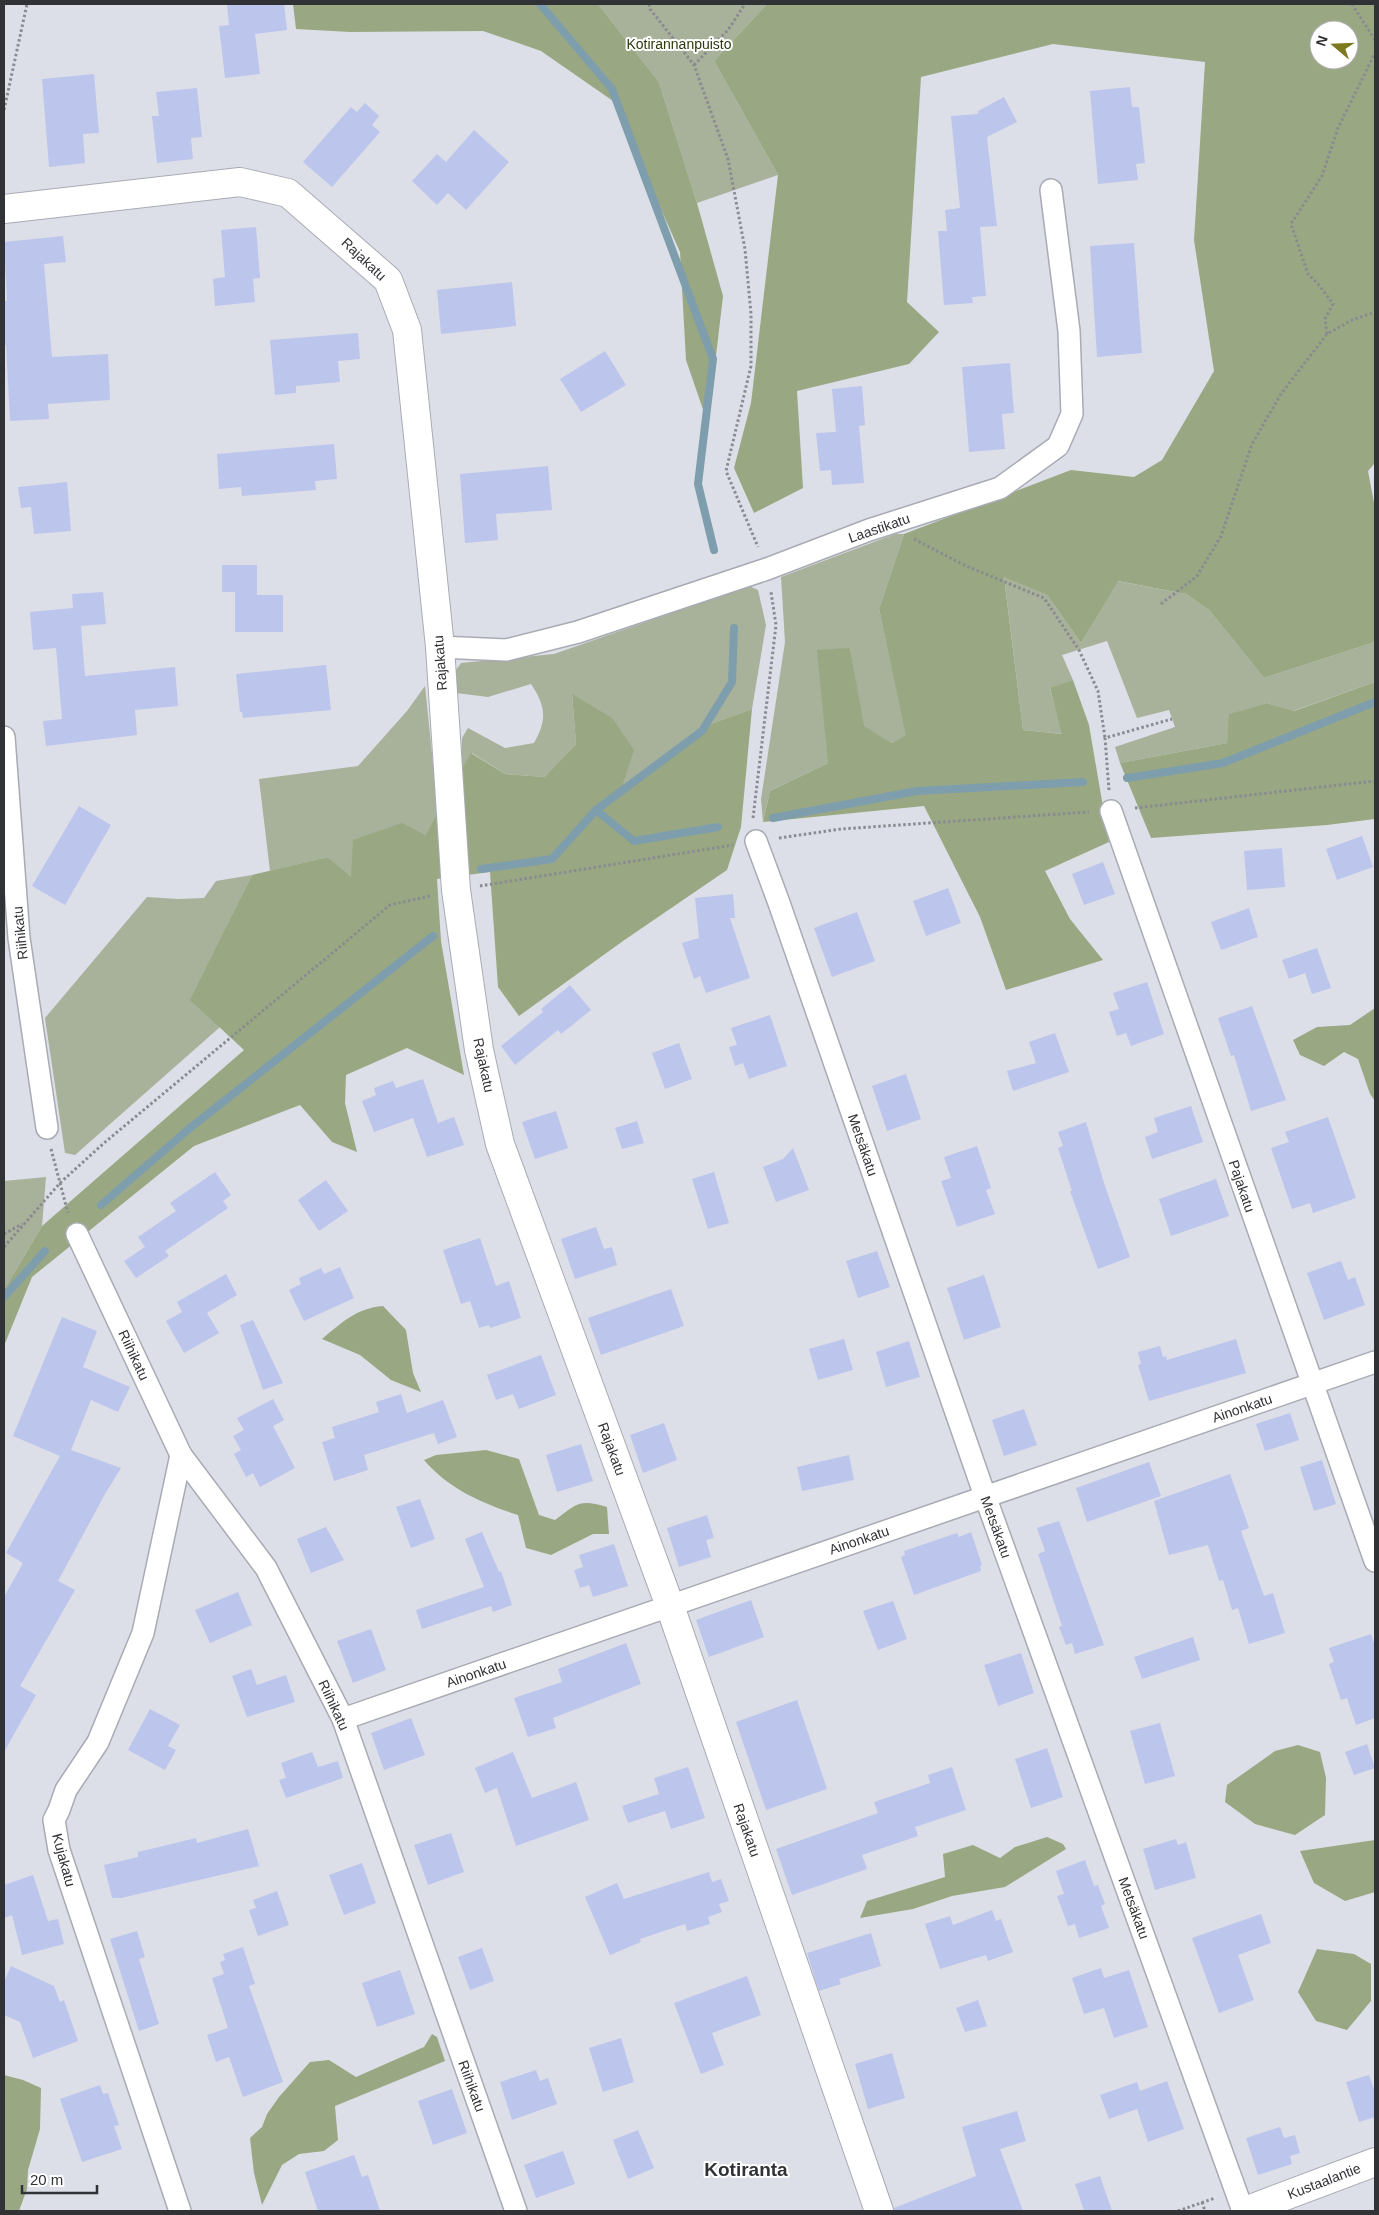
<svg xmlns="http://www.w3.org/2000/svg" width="1379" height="2215" viewBox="0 0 1379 2215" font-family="Helvetica,sans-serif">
	<rect width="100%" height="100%" fill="#dddfe8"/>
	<!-- green -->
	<g fill="#a8b199">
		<polygon points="598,4 767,4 714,61 778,175 697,203 659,82"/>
		<polygon points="895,534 904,534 879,609 907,735 892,743 863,726 850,648 828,763 770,791 763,822 761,799 785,642 781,577"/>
		<polygon points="1004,576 1047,595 1081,643 1117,581 1186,594 1209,610 1264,678 1375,642 1375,682 1293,711 1267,703 1230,714 1227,743 1120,763 1115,747 1175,727 1169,710 1137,718 1107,641 1062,655 1073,680 1050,689 1063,734 1023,730"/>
		<path d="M749 586 758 590 766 625 752 709 713 723 621 788 572 694 576 744 544 777 505 774 472 753 461 771 462 738 468 728 505 748 534 743C548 719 545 705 531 684L488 697 456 693 453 674 461 663 554 654Z"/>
		<polygon points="425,686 438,812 425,835 351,878 328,857 270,871 259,779 358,766 407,711"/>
		<polygon points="252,875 191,1000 220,1027 75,1155 65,1153 45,1018 147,897 178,899 204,898 216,881"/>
		<polygon points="46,1177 42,1226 4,1290 4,1181"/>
	</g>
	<!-- forest -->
	<g fill="#99a882" fill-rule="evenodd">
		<polygon points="293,4 598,4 659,82 697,203 723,296 708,424 686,360 680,252 613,101 541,51 483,31 350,32 296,29"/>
		<path d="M767 4H1375V463L1368 471 1375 508V642L1264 678 1209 610 1186 594 1118 581 1081 643 1047 595 1004 577 1023 730 1062 734 1050 688 1073 680 1089 725 1109 842 1045 871 1070 919 1103 960 1006 990 980 917 924 806 763 822 770 791 828 763 817 650 850 648 864 726 892 743 906 735 879 609 904 534 1071 470 1134 477 1162 460 1214 371 1194 240 1205 62 1053 44 921 77 907 302 939 332 909 364 797 391 803 488 754 513 734 468 751 403 778 175 714 61ZM1319 30H1349V60H1319Z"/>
		<polygon points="1375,682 1375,819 1327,825 1151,838 1120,763 1227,743 1229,714 1267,703 1294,711"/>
		<polygon points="572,694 612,718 634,750 622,787 713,723 752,709 741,827 727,870 623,941 519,1016 498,987 490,872 437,879 441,941 464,1075 407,1048 346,1075 345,1103 357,1152 332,1142 300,1105 194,1146 32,1277 4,1346 4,1290 42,1226 244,1050 190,1000 252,875 328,857 351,877 353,840 402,823 425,835 471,753 505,774 544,777 576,744"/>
		<polygon points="1375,1008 1375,1101 1370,1094 1358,1059 1344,1052 1324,1066 1300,1055 1293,1040 1317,1027 1350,1025"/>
		<path d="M383 1306 406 1330 413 1373 421 1392 391 1380 360 1355 322 1339C341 1323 357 1308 383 1306Z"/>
		<path d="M486 1450 519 1459 539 1515 555 1520C578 1503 579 1499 607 1507L609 1534H593L551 1555 526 1548 518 1515C481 1503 449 1489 424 1460L436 1455Z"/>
		<polygon points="1298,1745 1320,1752 1326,1778 1325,1815 1295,1835 1255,1824 1225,1802 1227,1785 1275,1751"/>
		<polygon points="1047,1837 1063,1844 1066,1849 1005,1887 952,1896 913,1909 860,1918 867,1901 945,1877 943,1854 973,1845 1000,1858 1015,1847"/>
		<polygon points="1375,1840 1375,1892 1345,1901 1314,1883 1300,1851"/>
		<polygon points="1317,1949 1354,1954 1371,1964 1371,2001 1347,2030 1316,2021 1298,1992"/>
		<polygon points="432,2034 437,2037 445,2061 335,2106 338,2140 324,2151 299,2154 282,2165 262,2205 254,2173 250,2138 262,2127 267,2114 279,2097 310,2062 329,2060 356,2077 424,2047"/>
		<polygon points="4,2075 23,2080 41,2088 40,2129 28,2170 27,2189 19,2211 4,2211"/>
	</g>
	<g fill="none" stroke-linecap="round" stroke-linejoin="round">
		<!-- stream -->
		<g stroke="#7e9ead" stroke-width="8">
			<polyline points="540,4 612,89 713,359 698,484 714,550"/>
			<polyline points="1127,778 1223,763 1375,702"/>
			<polyline points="596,810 634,841 718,827"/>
			<polyline points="773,818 917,791 1083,782"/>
			<polyline points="481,869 552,859 596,810 702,731 732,682 734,628"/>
			<polyline points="101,1205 190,1128 433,936"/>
			<polyline points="4,1297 45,1251"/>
		</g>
	</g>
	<!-- building -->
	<g fill="#bcc5ec">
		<polygon points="227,4 284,4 287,30 255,34 260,74 225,78 219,26 229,25"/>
		<polygon points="94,74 99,133 83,134 85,163 49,167 42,79"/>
		<polygon points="1130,87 1132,107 1139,107 1145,163 1136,164 1138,180 1098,184 1090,91"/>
		<polygon points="197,88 202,137 191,138 193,159 157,163 152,116 159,116 156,92"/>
		<polygon points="1004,97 1017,122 987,137 997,226 980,227 986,296 972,297 973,303 944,305 938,231 947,231 945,210 960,208 951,116 978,114 978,111"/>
		<polygon points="365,103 379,116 372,125 380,132 332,187 303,162 351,107 357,112"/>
		<polygon points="474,130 509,162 466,210 448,193 437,205 412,181 437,154 446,162"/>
		<polygon points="256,227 260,278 253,279 255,302 215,306 213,279 225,277 221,230"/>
		<polygon points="63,236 66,262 44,264 52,357 108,354 110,400 48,404 49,419 10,421 6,345 4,345 4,301 7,301 4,242"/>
		<polygon points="1134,243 1142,353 1097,357 1090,246"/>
		<polygon points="512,282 516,326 441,334 437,290"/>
		<polygon points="358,333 360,359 338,361 340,382 296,386 296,393 275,395 270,340"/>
		<polygon points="605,351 626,385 581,412 560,379"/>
		<polygon points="1010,363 1014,413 1002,414 1005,449 969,452 962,367"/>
		<polygon points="862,386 865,425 859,426 864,483 832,485 831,470 820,471 816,433 836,432 832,389"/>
		<polygon points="334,444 337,479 315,481 316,490 242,496 241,487 219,489 217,454"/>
		<polygon points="548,466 552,510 496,514 498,540 465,543 460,474"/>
		<polygon points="67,482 71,531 34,534 31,507 21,508 18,487"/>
		<polygon points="222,565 257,565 257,595 283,595 283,632 235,632 235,592 222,592"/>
		<polygon points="103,592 106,624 81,626 85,676 175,667 178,706 135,710 137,735 46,746 43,721 62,719 56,648 33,650 30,612 73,608 72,594"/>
		<polygon points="326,665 331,710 243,718 242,712 240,712 236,674"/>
		<polygon points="79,806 111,825 65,905 32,886"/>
		<polygon points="1362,836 1373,867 1337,880 1326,849"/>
		<polygon points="1282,848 1285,887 1247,890 1244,851"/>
		<polygon points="1103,862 1115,894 1084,905 1072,874"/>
		<polygon points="948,888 961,923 926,936 913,901"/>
		<polygon points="733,894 735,918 730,918 750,978 706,993 700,976 694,979 682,943 699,938 695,898"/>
		<polygon points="1249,908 1258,937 1221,950 1211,922"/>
		<polygon points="857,912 875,961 832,977 814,928"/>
		<polygon points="1317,948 1331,988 1312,994 1305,973 1289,979 1282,960"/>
		<polygon points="1147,982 1164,1034 1131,1046 1126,1033 1117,1036 1109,1012 1119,1009 1113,993"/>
		<polygon points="570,985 591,1010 561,1034 558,1030 515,1065 501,1046 543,1012 541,1009"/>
		<polygon points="1252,1006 1286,1100 1251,1111 1234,1055 1231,1056 1218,1018"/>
		<polygon points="770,1015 787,1066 749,1079 743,1063 735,1066 729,1047 737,1045 731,1028"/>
		<polygon points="1055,1033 1069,1072 1013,1091 1007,1071 1036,1063 1029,1042"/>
		<polygon points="679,1043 692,1079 665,1089 652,1053"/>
		<polygon points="906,1074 921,1119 887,1131 872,1086"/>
		<polygon points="423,1079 438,1123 454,1117 464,1145 427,1157 413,1118 374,1132 362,1101 376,1095 374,1088 393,1081 396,1088"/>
		<polygon points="1191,1106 1203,1142 1152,1159 1145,1137 1158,1132 1154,1118"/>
		<polygon points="556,1111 568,1148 535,1159 522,1122"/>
		<polygon points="1328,1117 1356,1198 1313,1213 1310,1203 1292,1209 1271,1148 1289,1142 1285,1132"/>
		<polygon points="637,1121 644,1143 622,1149 615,1128"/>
		<polygon points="1086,1122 1104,1183 1130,1257 1098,1269 1070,1191 1072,1191 1058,1148 1063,1146 1058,1132"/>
		<polygon points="977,1146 991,1188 986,1190 995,1214 957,1227 941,1181 951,1178 944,1157"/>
		<polygon points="793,1148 809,1190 776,1202 763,1167 783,1159"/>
		<polygon points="215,1172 231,1195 223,1201 228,1208 165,1251 169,1256 136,1278 124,1261 145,1247 138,1237 176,1211 170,1203"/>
		<polygon points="714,1172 729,1223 708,1229 692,1179"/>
		<polygon points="1216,1179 1229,1216 1171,1236 1159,1199"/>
		<polygon points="326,1180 348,1211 319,1231 298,1200"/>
		<polygon points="596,1227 604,1249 612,1247 617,1265 575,1279 561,1239"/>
		<polygon points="480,1238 496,1286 509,1281 521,1318 490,1328 489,1325 479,1328 470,1301 461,1304 443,1250"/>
		<polygon points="877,1251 890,1287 858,1298 846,1261"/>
		<polygon points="1341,1261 1348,1280 1355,1277 1365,1305 1324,1320 1307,1273"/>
		<polygon points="340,1267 354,1298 304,1321 289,1290 301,1284 299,1278 321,1268 324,1274"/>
		<polygon points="226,1274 237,1295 207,1313 219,1333 184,1353 166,1321 182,1312 177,1302"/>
		<polygon points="984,1275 1001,1327 964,1340 947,1288"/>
		<polygon points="671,1289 684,1326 601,1355 588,1318"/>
		<polygon points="62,1317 97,1331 83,1367 130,1387 118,1412 91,1400 71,1450 121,1468 105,1494 58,1581 75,1590 20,1686 36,1695 4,1752 4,1597 23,1563 6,1553 60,1456 13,1436"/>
		<polygon points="253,1320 283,1383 263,1390 240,1325"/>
		<polygon points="844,1339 853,1370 818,1380 809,1349"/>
		<polygon points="1236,1339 1246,1373 1149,1401 1138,1365 1141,1364 1138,1352 1160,1346 1163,1357 1166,1356 1167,1360"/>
		<polygon points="909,1341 920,1377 886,1387 876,1352"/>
		<polygon points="541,1355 556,1395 519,1409 513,1394 496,1400 487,1375"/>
		<polygon points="401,1394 407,1413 443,1400 457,1437 438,1444 434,1433 364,1455 368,1470 334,1481 322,1442 335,1438 332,1427 379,1412 376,1402"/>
		<polygon points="273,1399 284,1420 273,1426 295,1468 260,1487 253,1473 246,1477 234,1454 241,1450 233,1436 244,1430 237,1418"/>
		<polygon points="1024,1409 1037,1445 1004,1456 992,1420"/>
		<polygon points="1290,1413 1299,1440 1265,1451 1256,1424"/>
		<polygon points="664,1423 677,1460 643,1473 630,1435"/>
		<polygon points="581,1444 593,1481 557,1492 546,1455"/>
		<polygon points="849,1455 854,1480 802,1491 797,1467"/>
		<polygon points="1322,1460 1336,1504 1314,1511 1300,1467"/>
		<polygon points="1149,1462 1161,1496 1087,1522 1076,1488"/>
		<polygon points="1230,1474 1249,1528 1241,1531 1264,1596 1273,1593 1285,1633 1249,1644 1238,1608 1232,1610 1223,1580 1219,1581 1208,1545 1169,1555 1154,1501"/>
		<polygon points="420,1499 435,1539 411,1548 396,1507"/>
		<polygon points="707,1515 714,1538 706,1540 711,1557 679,1567 667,1528"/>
		<polygon points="1059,1521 1104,1645 1075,1654 1072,1643 1066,1645 1059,1627 1062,1626 1038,1554 1045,1551 1037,1528"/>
		<polygon points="326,1527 344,1560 311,1573 297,1539"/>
		<polygon points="482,1532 499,1572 501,1571 512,1605 493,1612 491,1606 422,1629 416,1610 484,1587 465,1539"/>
		<polygon points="971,1532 982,1565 980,1566 981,1571 914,1595 901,1557 905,1555 904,1551 957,1533 959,1537"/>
		<polygon points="614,1544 628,1586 593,1597 589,1585 580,1588 574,1570 583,1567 579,1555"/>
		<polygon points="238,1592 252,1625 210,1643 195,1610"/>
		<polygon points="751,1600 764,1637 709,1657 696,1620"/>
		<polygon points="893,1601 907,1639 878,1650 863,1611"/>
		<polygon points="371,1629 386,1670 353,1683 337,1641"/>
		<polygon points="1371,1634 1375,1646 1375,1718 1356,1725 1347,1698 1341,1700 1329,1664 1334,1662 1329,1648"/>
		<polygon points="1193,1637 1200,1660 1142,1679 1134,1657"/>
		<polygon points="626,1643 641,1684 553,1718 556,1728 528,1737 514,1698 562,1682 558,1669"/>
		<polygon points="1021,1653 1034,1693 998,1706 984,1665"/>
		<polygon points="251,1669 257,1685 286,1675 295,1702 247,1717 232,1676"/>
		<polygon points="797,1700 827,1789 766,1810 736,1722"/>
		<polygon points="150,1709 180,1725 168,1746 176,1750 165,1770 128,1750"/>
		<polygon points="411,1718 425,1755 384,1770 371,1733"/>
		<polygon points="1160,1723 1175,1776 1145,1784 1130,1731"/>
		<polygon points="1367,1744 1375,1768 1354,1775 1345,1752"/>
		<polygon points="1047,1748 1063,1797 1031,1808 1015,1759"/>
		<polygon points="312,1752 318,1767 338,1761 343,1778 286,1798 279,1780 286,1778 281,1763"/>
		<polygon points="513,1752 532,1798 576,1782 589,1820 516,1846 497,1788 485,1793 475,1768"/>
		<polygon points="688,1767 705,1818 671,1829 665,1811 628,1823 622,1806 659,1794 654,1778"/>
		<polygon points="952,1767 966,1810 915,1827 918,1836 862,1855 867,1869 792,1895 776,1849 878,1813 874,1802 930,1783 928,1775"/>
		<polygon points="248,1829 259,1866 121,1898 112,1898 104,1865 138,1857 138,1852 196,1838 197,1843"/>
		<polygon points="451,1833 464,1872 428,1885 414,1845"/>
		<polygon points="1176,1839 1178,1845 1186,1842 1196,1878 1155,1890 1143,1849"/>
		<polygon points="1085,1860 1094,1886 1098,1885 1105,1904 1101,1906 1109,1928 1079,1938 1075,1924 1068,1926 1057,1896 1064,1894 1056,1871"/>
		<polygon points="362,1863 376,1903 344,1915 329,1875"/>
		<polygon points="709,1872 712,1882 721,1879 729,1901 719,1904 722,1912 708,1917 710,1924 687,1931 685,1924 640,1939 641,1942 610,1955 585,1897 617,1883 624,1899"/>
		<polygon points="33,1875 48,1921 58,1919 64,1944 22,1955 12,1915 4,1918 4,1885"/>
		<polygon points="277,1891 289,1925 258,1936 249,1910 256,1908 253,1900"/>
		<polygon points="992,1910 996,1921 1001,1919 1013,1952 988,1961 986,1955 940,1969 925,1924 950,1916 953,1925"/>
		<polygon points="1261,1914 1271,1943 1238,1955 1254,2000 1219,2013 1192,1938"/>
		<polygon points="137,1931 145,1957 139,1959 159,2024 139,2031 110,1939"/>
		<polygon points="871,1933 881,1966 839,1979 841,1984 819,1991 807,1953"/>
		<polygon points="243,1947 255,1984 249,1986 283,2082 243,2097 229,2057 216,2062 207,2035 228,2028 212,1978 224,1974 220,1962 225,1960 223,1954"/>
		<polygon points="482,1948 494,1981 470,1990 458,1957"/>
		<polygon points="11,1966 54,1986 60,2002 64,2000 78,2041 33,2058 20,2022 4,2015 4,1982"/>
		<polygon points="1101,1968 1104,1978 1129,1970 1148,2027 1114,2038 1104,2008 1084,2014 1072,1978"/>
		<polygon points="400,1970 415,2014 377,2027 362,1983"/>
		<polygon points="747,1976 761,2015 712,2033 724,2065 701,2074 674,2003"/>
		<polygon points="978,2000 987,2026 965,2032 956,2008"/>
		<polygon points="621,2038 634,2082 603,2092 589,2048"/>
		<polygon points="892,2053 905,2098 868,2109 855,2064"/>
		<polygon points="536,2070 540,2081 548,2078 557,2104 512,2120 500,2082"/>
		<polygon points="1369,2075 1375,2092 1375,2117 1359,2122 1346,2082"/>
		<polygon points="1167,2081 1184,2129 1148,2142 1137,2109 1109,2119 1100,2095 1137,2082 1140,2091"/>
		<polygon points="100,2085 103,2094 108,2093 119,2125 114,2126 122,2149 82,2162 60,2099"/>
		<polygon points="452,2089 467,2133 433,2145 418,2101"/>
		<polygon points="1017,2111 1026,2141 1000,2149 1023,2211 894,2211 894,2208 976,2176 962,2127"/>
		<polygon points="1280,2127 1284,2138 1295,2135 1300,2153 1290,2156 1292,2164 1258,2175 1246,2138"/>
		<polygon points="638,2130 654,2168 628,2179 613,2140"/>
		<polygon points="563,2151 575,2184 536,2198 524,2165"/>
		<polygon points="354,2155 362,2177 368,2175 380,2211 318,2211 305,2172"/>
		<polygon points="1100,2176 1112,2211 1084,2211 1075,2184"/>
	</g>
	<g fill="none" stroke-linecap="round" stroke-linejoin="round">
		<defs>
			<g id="street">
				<polyline points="440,647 506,650 578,632 767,569 869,530 1000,488 1058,446 1072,414 1069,331 1051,190"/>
				<polyline points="4,737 19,938 47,1128"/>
				<polyline points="1111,811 1375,1561"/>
				<polyline points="756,841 779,903 985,1496 1243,2211"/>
				<polyline points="77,1234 181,1455 266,1568 343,1719 516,2211"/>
				<polyline points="343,1719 1375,1362"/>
				<polyline points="180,2211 59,1850 54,1820 59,1810 66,1790 98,1742 143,1633 181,1455"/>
			</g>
			<g id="secondary">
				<polyline points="4,209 240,182 288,193 388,280 407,330 440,647 456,890 479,1050 500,1144 670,1606 879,2211"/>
				<polyline points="1245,2211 1375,2162"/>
			</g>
		</defs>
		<!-- street casing -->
		<use href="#street" stroke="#a9abb4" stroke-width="24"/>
		<!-- secondary casing -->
		<use href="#secondary" stroke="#a9abb4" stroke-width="30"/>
		<!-- path -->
		<g stroke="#8a8b91" stroke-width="3" stroke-dasharray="2.5 2.5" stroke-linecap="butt">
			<polyline points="649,4 650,9 694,65 728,159 745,249 751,314 751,366 726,471 758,547"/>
			<polyline points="1352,4 1375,40"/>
			<polyline points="694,65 728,30 745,4"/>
			<polyline points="4,110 27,4"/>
			<polyline points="1327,334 1325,319 1333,304 1319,285 1308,274 1291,224 1322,176 1338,128 1375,53"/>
			<polyline points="914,539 966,566 1044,598 1079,650 1098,691 1105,738"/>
			<polyline points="1161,604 1197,576 1221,536 1252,444 1281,394 1327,334 1352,320 1375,312"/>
			<polyline points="1109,790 1105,738 1172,719"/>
			<polyline points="1135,808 1375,781"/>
			<polyline points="753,818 776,625 771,592"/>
			<polyline points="779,838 841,829 1089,812"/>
			<polyline points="480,886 733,845"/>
			<polyline points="51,1149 68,1213"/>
			<polyline points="4,1234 22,1224"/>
			<polyline points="4,1247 60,1183 104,1143 390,905 430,896"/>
			<polyline points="1202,2202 1205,2211"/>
			<polyline points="1178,2211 1215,2198"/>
		</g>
		<!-- street -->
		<use href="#street" stroke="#fff" stroke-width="21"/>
		<!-- secondary -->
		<use href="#secondary" stroke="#fff" stroke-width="28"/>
	</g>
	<g text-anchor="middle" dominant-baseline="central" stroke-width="4" stroke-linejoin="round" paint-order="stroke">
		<!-- park labels -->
		<g font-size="14" fill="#2c3a0e" stroke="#fff">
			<text x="679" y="44">Kotirannanpuisto</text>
		</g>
		<!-- street labels -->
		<g font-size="14" fill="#313235" stroke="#fff">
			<text transform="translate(364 259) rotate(43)">Rajakatu</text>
			<text transform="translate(879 528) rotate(-19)">Laastikatu</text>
			<text transform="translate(440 663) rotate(-94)">Rajakatu</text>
			<text transform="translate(20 933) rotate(-96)">Riihikatu</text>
			<text transform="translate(484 1065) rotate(78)">Rajakatu</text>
			<text transform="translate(863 1145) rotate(71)">Metsäkatu</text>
			<text transform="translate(1242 1186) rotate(71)">Pajakatu</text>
			<text transform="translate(134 1355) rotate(65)">Riihikatu</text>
			<text transform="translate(1242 1408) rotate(-19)">Ainonkatu</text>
			<text transform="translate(612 1449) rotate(70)">Rajakatu</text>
			<text transform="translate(996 1527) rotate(70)">Metsäkatu</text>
			<text transform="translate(859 1540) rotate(-19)">Ainonkatu</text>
			<text transform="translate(476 1673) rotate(-19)">Ainonkatu</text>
			<text transform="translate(334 1705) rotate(65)">Riihikatu</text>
			<text transform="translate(747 1830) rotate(71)">Rajakatu</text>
			<text transform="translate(64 1860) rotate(75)">Kujakatu</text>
			<text transform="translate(1134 1908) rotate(70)">Metsäkatu</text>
			<text transform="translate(472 2086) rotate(70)">Riihikatu</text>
			<text transform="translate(1324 2181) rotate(-21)">Kustaalantie</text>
		</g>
		<!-- district labels -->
		<g font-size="19" font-weight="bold" fill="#313235" stroke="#fff">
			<text x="746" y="2169">Kotiranta</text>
		</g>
	</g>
	<!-- border -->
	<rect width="1379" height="2215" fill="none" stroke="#313235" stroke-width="10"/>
	<!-- north arrow -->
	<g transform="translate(1334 45) rotate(289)"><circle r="24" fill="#ffffff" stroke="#adadae"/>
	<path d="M0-4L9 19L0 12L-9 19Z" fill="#7d791f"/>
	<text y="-8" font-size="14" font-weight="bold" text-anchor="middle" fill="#313235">N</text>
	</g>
	<!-- scale -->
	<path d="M22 2185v8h75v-8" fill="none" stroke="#313235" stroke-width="2.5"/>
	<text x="30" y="2185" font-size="15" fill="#313235" stroke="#ffffff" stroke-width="4" paint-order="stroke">20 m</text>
</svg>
